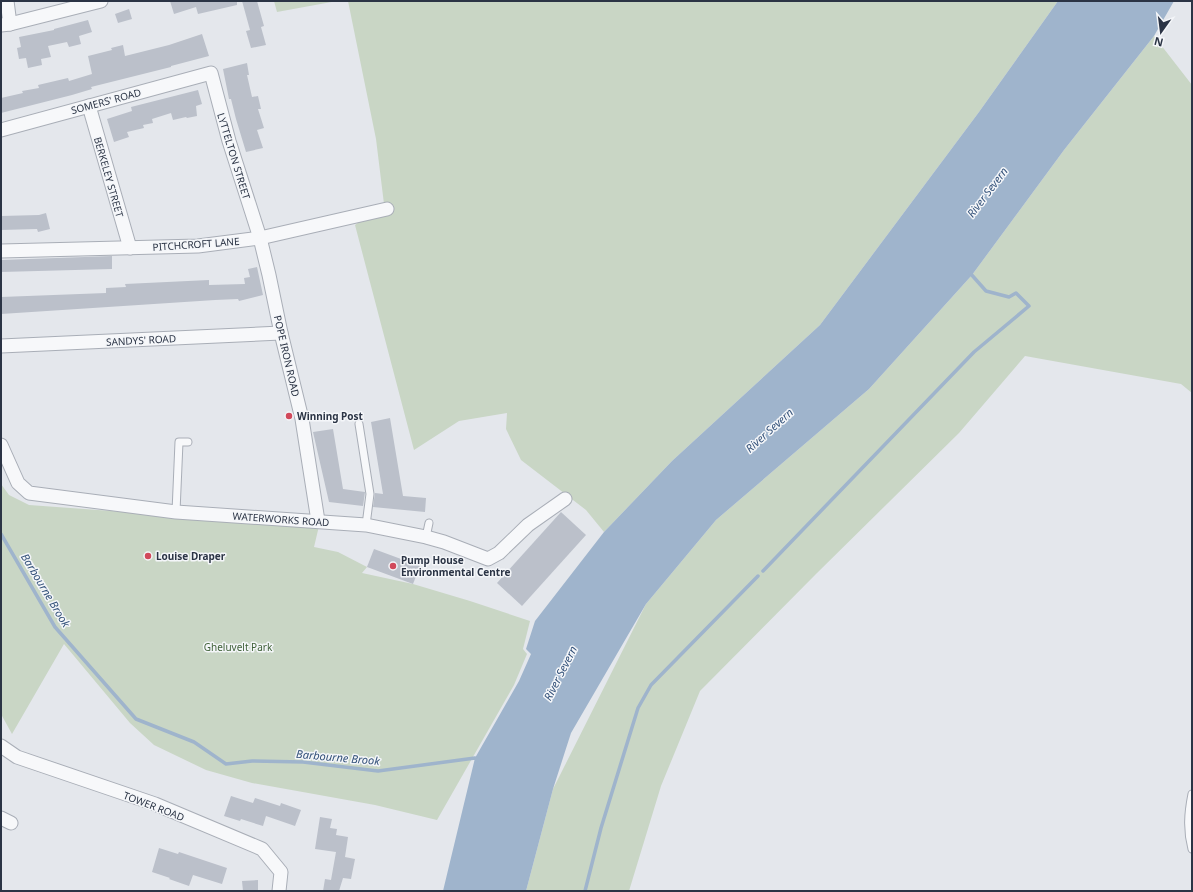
<svg xmlns="http://www.w3.org/2000/svg" width="1193" height="892" viewBox="0 0 1193 892" font-family="'Noto Sans',sans-serif">
	<rect width="100%" height="100%" fill="#e4e7ec"/>
	<!-- green -->
	<g fill="#c9d6c5">
		<polygon points="274,1 337,1 277,12"/>
		<polygon points="348,1 1058,1 979,112 820,325 672,461 604,532 586,510 521,460 506,429 507,413 459,421 414,450 355,225 384,204 376,139"/>
		<polygon points="1154,36 1192,85 1192,393 1181,384 1025,356 959,433 816,574 700,691 661,786 629,891 526,891 553,789 646,604 716,520 869,389 972,275 1064,150"/>
		<polygon points="1,484 9,495 29,505 319,526 314,547 338,552 367,567 362,573 413,584 470,601 530,621 523,649 527,654 514,685 437,820 375,805 252,783 206,770 154,745 130,723 64,644 12,734 1,714"/>
	</g>
	<!-- water -->
	<polygon fill="#9fb4cc" points="1058,1 1174,1 1154,36 1064,150 972,275 869,389 716,520 646,604 571,733 553,789 526,891 443,891 475,758 519,681 531,654 526,649 535,621 604,532 672,461 820,325 979,112"/>
	<g fill="none" stroke-linecap="round" stroke-linejoin="round">
		<!-- stream -->
		<g stroke="#9fb4cc" stroke-width="3.5">
			<polyline points="1,534 55,627 136,719 194,742 226,764 252,761 303,762 378,771 475,758 479,760"/>
			<polyline points="763,571 974,352 1029,306 1016,293 1009,297 986,291 970,273"/>
			<polyline points="585,891 601,828 638,708 651,685 758,576"/>
		</g>
	</g>
	<!-- building -->
	<g fill="#bbc0ca">
		<polygon points="170,1 237,1 237,5 198,14 196,7 174,14"/>
		<polygon points="242,1 257,1 264,26 261,27 266,45 251,48 246,31 250,30"/>
		<polygon points="129,9 132,19 118,23 115,14"/>
		<polygon points="88,20 92,32 79,36 81,44 69,47 67,42 48,46 51,57 41,59 42,65 28,68 26,58 19,59 17,48 21,47 19,37 54,30 54,29"/>
		<polygon points="202,34 209,56 171,66 171,67 91,87 92,89 72,95 1,113 1,98 23,93 22,91 39,88 38,85 68,78 69,81 92,74 88,56 112,50 111,48 123,45 125,56 169,45"/>
		<polygon points="247,63 249,75 247,75 252,97 258,96 261,109 258,109 264,128 257,130 263,148 246,152 236,119 231,99 229,99 223,69"/>
		<polygon points="198,90 202,104 196,106 197,116 187,118 186,117 173,120 171,113 152,119 153,123 143,125 144,128 127,132 129,137 114,142 107,119 132,111 131,107"/>
		<polygon points="46,213 50,229 38,232 37,229 1,230 1,216 39,215"/>
		<polygon points="112,256 112,269 1,272 1,260"/>
		<polygon points="257,267 263,295 239,301 238,299 215,300 1,314 1,297 106,293 106,288 126,287 125,284 209,280 209,285 245,284 244,278 250,277 248,269"/>
		<polygon points="390,418 403,496 426,498 425,512 373,507 375,493 383,494 371,422"/>
		<polygon points="333,429 343,489 365,492 363,506 329,502 313,432"/>
		<polygon points="561,512 586,535 522,606 497,583"/>
		<polygon points="374,549 420,566 413,584 367,567"/>
		<polygon points="231,796 253,803 255,798 280,806 281,803 301,810 295,826 266,816 263,826 241,819 240,821 224,816"/>
		<polygon points="320,817 332,819 330,828 337,829 336,835 348,837 345,857 355,859 351,879 343,878 339,891 323,891 325,879 331,880 336,852 315,849"/>
		<polygon points="159,848 178,854 179,852 227,868 222,884 193,875 189,886 169,879 170,878 152,872"/>
		<polygon points="258,880 258,891 243,891 242,881"/>
	</g>
	<g fill="none" stroke-linecap="round" stroke-linejoin="round">
		<defs>
			<g id="service">
				<polyline points="359,424 370,494 366,525"/>
				<polyline points="176,512 179,442 188,442"/>
				<polyline points="426,537 429,523"/>
				<path d="M1192 794C1188 814 1187 830 1192 849"/>
			</g>
			<g id="minor">
				<polyline points="7,1 10,24"/>
				<polyline points="1,25 10,24 101,1"/>
				<polyline points="89,106 130,248"/>
				<polyline points="1,130 211,73 229,141 260,238 269,275 281,333 302,419 318,521"/>
				<polyline points="1,251 198,246 260,238 387,209"/>
				<polyline points="1,346 281,333"/>
				<polyline points="1,445 18,483 29,493 176,512 366,525 426,537 444,542 488,559 499,553 528,525 565,499"/>
				<polyline points="1,746 17,757 155,804 262,849 281,872 279,891"/>
				<polyline points="1,818 11,823"/>
			</g>
		</defs>
		<!-- service casing -->
		<use href="#service" stroke="#a9aeb7" stroke-width="9"/>
		<!-- minor casing -->
		<use href="#minor" stroke="#a9aeb7" stroke-width="15"/>
		<!-- service -->
		<use href="#service" stroke="#f7f8fa" stroke-width="7"/>
		<!-- minor -->
		<use href="#minor" stroke="#f7f8fa" stroke-width="13"/>
	</g>
	<!-- markers -->
	<g fill="#d1495b" stroke="#f4f6f9" stroke-width="1.5">
		<circle cx="289" cy="416" r="4"/>
		<circle cx="148" cy="556" r="4"/>
		<circle cx="393" cy="566" r="4"/>
	</g>
	<g text-anchor="middle" dominant-baseline="central" stroke-width="3" stroke-linejoin="round" paint-order="stroke">
		<!-- street labels -->
		<g font-size="10" fill="#2b3445" stroke="#f4f6f9">
			<text transform="translate(106 101) rotate(-15)">SOMERS' ROAD</text>
			<text transform="translate(234 156) rotate(73)">LYTTELTON STREET</text>
			<text transform="translate(109 177) rotate(74)">BERKELEY STREET</text>
			<text transform="translate(196 244) rotate(-4)">PITCHCROFT LANE</text>
			<text transform="translate(141 340) rotate(-3)">SANDYS' ROAD</text>
			<text transform="translate(287 356) rotate(77)">POPE IRON ROAD</text>
			<text transform="translate(281 519) rotate(4)">WATERWORKS ROAD</text>
			<text transform="translate(154 806) rotate(21)">TOWER ROAD</text>
		</g>
		<!-- poi labels -->
		<g font-size="10" font-weight="bold" fill="#2b3445" stroke="#f4f6f9" text-anchor="start">
			<text x="297" y="416">Winning Post</text>
			<text x="156" y="556">Louise Draper</text>
			<text x="401" y="560">Pump House<tspan x="401" dy="12">Environmental Centre</tspan></text>
		</g>
		<!-- park labels -->
		<g font-size="10" fill="#3f6138" stroke="#f4f6f9">
			<text x="238" y="647">Gheluvelt Park</text>
		</g>
		<!-- water labels -->
		<g font-size="11" font-style="italic" fill="#34527a" stroke="#f4f6f9">
			<text transform="translate(987 192) rotate(-53)">River Severn</text>
			<text transform="translate(769 430) rotate(-42)">River Severn</text>
			<text transform="translate(46 590) rotate(59)">Barbourne Brook</text>
			<text transform="translate(560 673) rotate(-63)">River Severn</text>
			<text transform="translate(338 757) rotate(5)">Barbourne Brook</text>
		</g>
	</g>
	<!-- border -->
	<rect width="1193" height="892" fill="none" stroke="#2b3445" stroke-width="4"/>
	<!-- north arrow -->
	<g transform="translate(1161 32) rotate(194)" stroke="#f4f6f9" stroke-width="3" paint-order="stroke">
	<path d="M0-3L7 15L0 10L-7 15Z" fill="#2b3445"/>
	<text y="-6" font-size="11" font-weight="bold" text-anchor="middle" fill="#2b3445">N</text>
	</g>
</svg>
